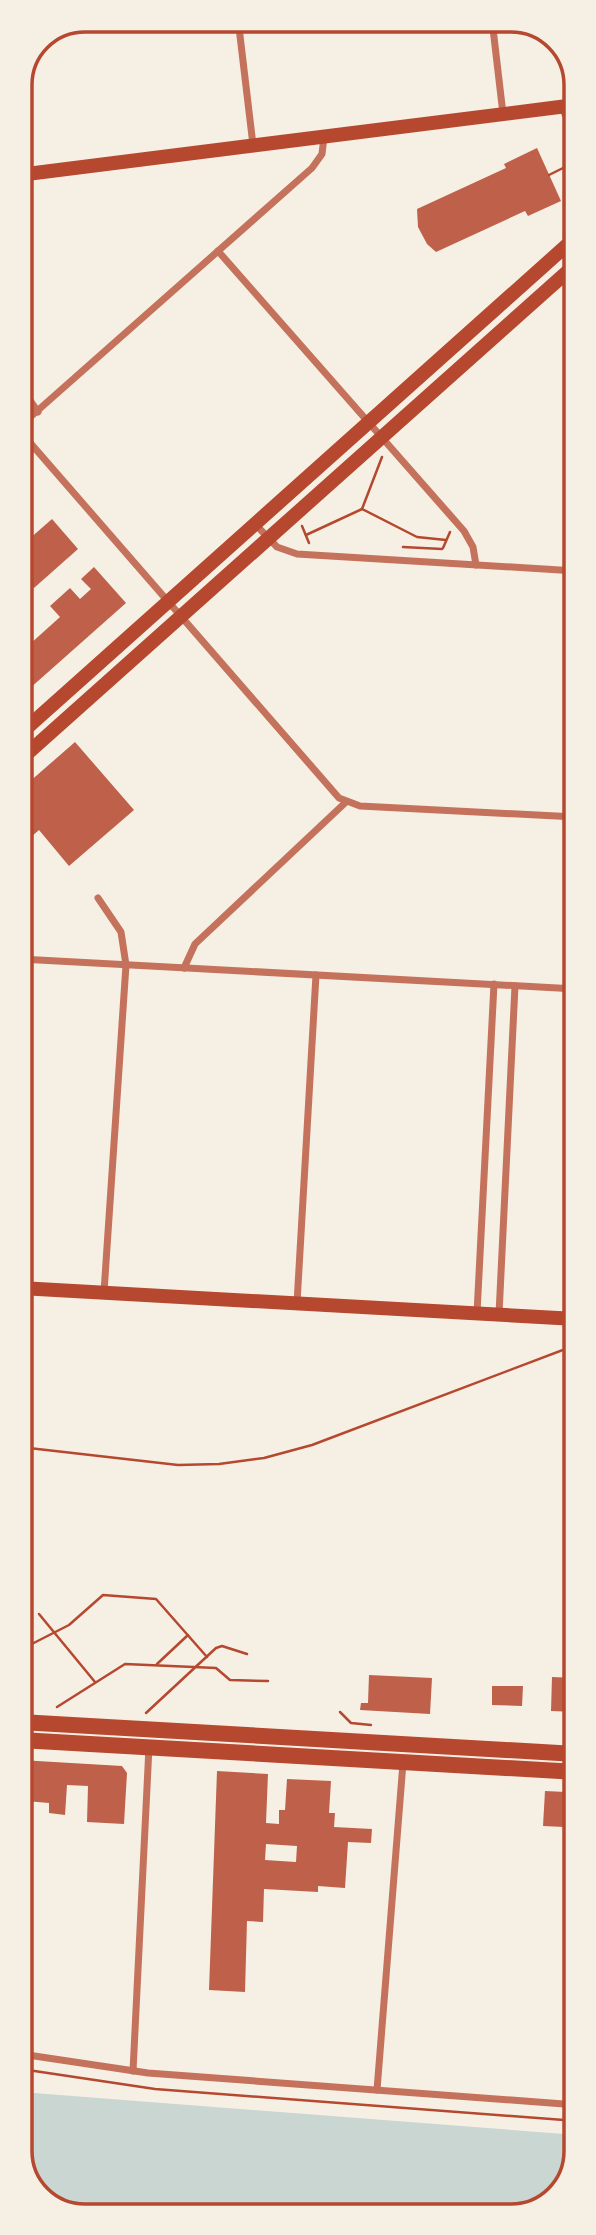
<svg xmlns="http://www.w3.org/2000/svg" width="596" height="2235" viewBox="0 0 596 2235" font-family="'Space Grotesk',sans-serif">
	<rect width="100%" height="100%" fill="#f6efe4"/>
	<!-- water -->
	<polygon fill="#c9d6d2" points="21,2092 577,2135 577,2151 561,2193 524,2214 77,2215 41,2199 21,2163"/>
	<!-- building -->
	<g fill="#bf614a" fill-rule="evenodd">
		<polygon points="537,148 561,201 528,216 525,211 436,252 427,244 418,227 417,209 506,168 504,164"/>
		<polygon points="52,519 78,549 34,588 20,572 20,547"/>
		<polygon points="94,567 126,603 20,697 20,653 60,617 50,606 70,588 80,599 91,589 81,579"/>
		<polygon points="75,742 134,810 69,866 39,830 23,844 30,852 20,861 20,790"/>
		<polygon points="369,1675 432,1678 430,1714 360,1710 361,1703 368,1703"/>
		<polygon points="552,1677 576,1678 576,1712 551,1711"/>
		<polygon points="492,1686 523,1686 522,1706 492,1705"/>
		<polygon points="20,1760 122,1766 127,1773 124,1824 87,1822 88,1786 67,1785 65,1815 49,1813 49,1803 26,1801 20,1848"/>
		<path d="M217 1771 268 1774 266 1823 279 1824V1810H285L287 1779 331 1781 329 1813H335L334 1827 372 1829 371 1843 348 1842 345 1888 318 1886V1892L264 1889 263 1922 247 1921 245 1992 209 1990ZM266 1844 297 1846 296 1862 265 1860Z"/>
		<polygon points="545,1791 566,1792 564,1827 543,1826"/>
	</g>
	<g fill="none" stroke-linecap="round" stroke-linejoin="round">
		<!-- path -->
		<g stroke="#b5482f" stroke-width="2.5">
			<polyline points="549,175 575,162"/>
			<polyline points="362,509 382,457"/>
			<polyline points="302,526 309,543"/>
			<polyline points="306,535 362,509 417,537 446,540"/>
			<polyline points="403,547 442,549"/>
			<polyline points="443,548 450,532"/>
			<polyline points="20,1447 178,1465 219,1464 264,1458 312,1445 576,1345"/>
			<polyline points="39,1614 95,1682"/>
			<polyline points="20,1650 69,1625 103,1595 156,1599 207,1657"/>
			<polyline points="157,1664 188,1635"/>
			<polyline points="57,1707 125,1664 216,1668 230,1680 268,1681"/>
			<polyline points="340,1712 351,1723 371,1725"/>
			<polyline points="146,1713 216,1648 222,1646 247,1654"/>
			<polyline points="21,2069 155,2089 577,2121"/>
		</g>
		<!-- pedestrian -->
		<polyline stroke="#c5725c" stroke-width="6" points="562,109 575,137"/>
		<!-- minor -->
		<g stroke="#c5725c" stroke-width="7">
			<polyline points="238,19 253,145"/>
			<polyline points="492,20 503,114"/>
			<polyline points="218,251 464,531 473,547 476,565"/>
			<polyline points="19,364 25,393 38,412"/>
			<polyline points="19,427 312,168 322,154 324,137"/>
			<polyline points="19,430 339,798 360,806 576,817"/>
			<polyline points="255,524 277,547 297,554 576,571"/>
			<polyline points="98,898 121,932 126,965 104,1292"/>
			<polyline points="20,959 576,989"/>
			<polyline points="184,968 195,944 346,802"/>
			<polyline points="297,1303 316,975"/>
			<polyline points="477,1313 494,984"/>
			<polyline points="499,1314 515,986"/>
			<polyline points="21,2054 148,2073 577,2105"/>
			<polyline points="133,2071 149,1747"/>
			<polyline points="377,2090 403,1763"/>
		</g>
		<!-- secondary -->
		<g stroke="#b5482f" stroke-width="14">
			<polyline points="19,175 575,105"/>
			<polyline points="20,734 576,237"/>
			<polyline points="20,760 576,264"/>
			<polyline points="20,1288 576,1319"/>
		</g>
		<!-- trunk -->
		<g stroke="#b5482f" stroke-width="16">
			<polyline points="20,1722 576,1754"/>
			<polyline points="20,1740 577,1772"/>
		</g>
	</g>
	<!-- crop -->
	<path d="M0 0H596V2235H0ZM85 32H511A53 53 0 0 1 564 85V2151A53 53 0 0 1 511 2204H85A53 53 0 0 1 32 2151V85A53 53 0 0 1 85 32Z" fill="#f6efe4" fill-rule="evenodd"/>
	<path fill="none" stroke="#b5482f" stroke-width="3.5" d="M85 32H511A53 53 0 0 1 564 85V2151A53 53 0 0 1 511 2204H85A53 53 0 0 1 32 2151V85A53 53 0 0 1 85 32Z"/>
</svg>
